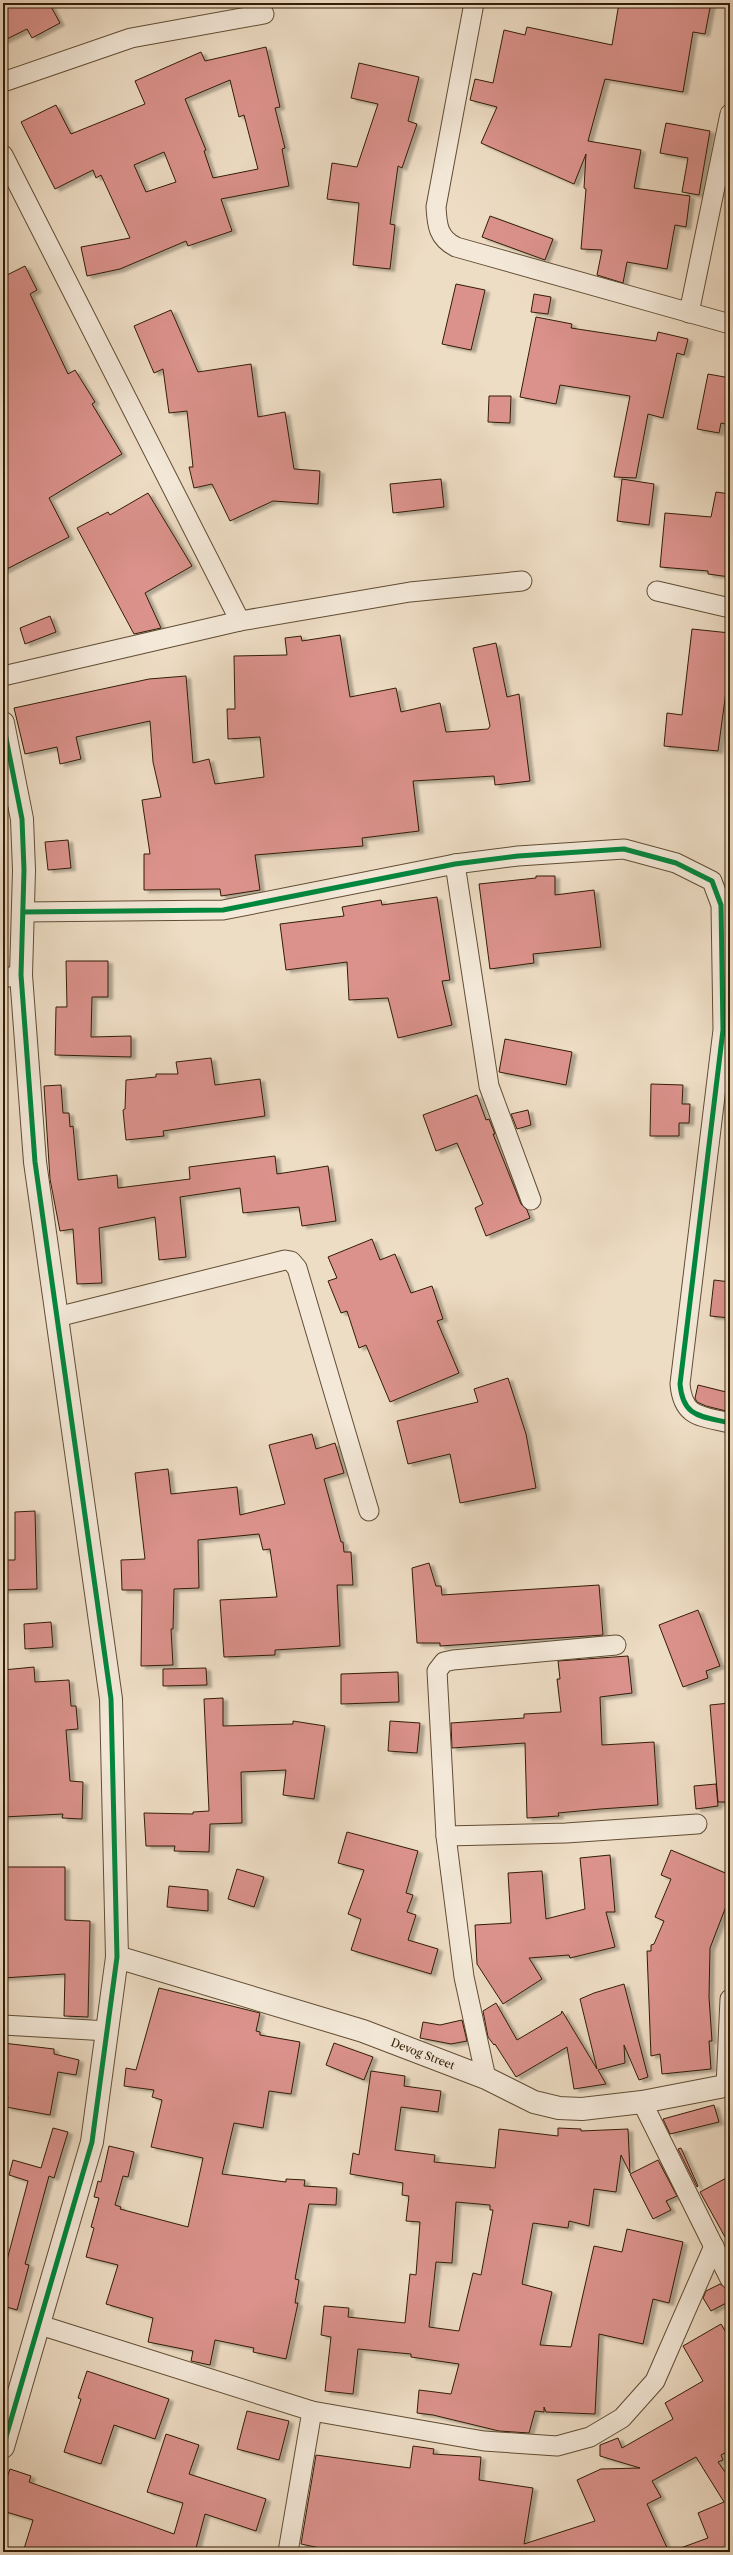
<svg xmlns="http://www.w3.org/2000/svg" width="733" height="2555" viewBox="0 0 733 2555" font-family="'Libre Caslon Text',serif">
	<defs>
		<filter id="shadow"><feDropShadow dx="4.5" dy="2.5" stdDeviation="1" flood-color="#0004"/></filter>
	</defs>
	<rect width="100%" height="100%" fill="#eeddc5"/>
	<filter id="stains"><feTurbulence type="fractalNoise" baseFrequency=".005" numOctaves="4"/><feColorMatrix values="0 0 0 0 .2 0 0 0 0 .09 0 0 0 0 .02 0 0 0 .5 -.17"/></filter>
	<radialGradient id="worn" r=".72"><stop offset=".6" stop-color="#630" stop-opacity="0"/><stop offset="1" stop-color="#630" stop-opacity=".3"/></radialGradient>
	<!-- building -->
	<g fill="#db928c" stroke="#321d04" fill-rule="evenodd" filter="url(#shadow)">
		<polygon points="3,3 49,3 60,23 32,38 27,29 3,41"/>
		<polygon points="619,3 711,3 705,34 693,32 683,92 605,79 588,141 641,150 634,188 690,196 686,227 675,225 667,269 627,262 623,283 597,275 602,250 581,249 586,189 584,188 586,154 574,184 481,143 497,107 470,100 475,79 493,83 504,30 525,35 527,27 612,45"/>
		<path d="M266 47 280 107 275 108 285 148 282 149 289 186 221 199 232 231 188 246 186 241 120 269 87 276 81 247 130 238 101 175 96 178 93 170 55 189 21 122 56 105 71 134 145 104 135 81 201 52 205 61ZM230 80 239 117 244 115 258 169 213 178 204 151 206 150 185 99ZM164 152 176 182 146 192 134 165Z"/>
		<polygon points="359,63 419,77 408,121 417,124 402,168 398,166 390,224 395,225 390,269 353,265 359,203 327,199 332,163 357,167 378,104 351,98"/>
		<polygon points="666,123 710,131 699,195 682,192 688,158 660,153"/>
		<polygon points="490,216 553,239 545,260 482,237"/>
		<polygon points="25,266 37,290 30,294 68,374 75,370 95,402 92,404 122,454 49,498 69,537 3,571 3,277"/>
		<polygon points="456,284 485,290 471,350 442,344"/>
		<polygon points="534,294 551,297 548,314 531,312"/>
		<polygon points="171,310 198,372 251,364 258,417 285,412 294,469 320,471 318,504 273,501 230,521 212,484 194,488 189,467 193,467 187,411 169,413 163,369 154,373 134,326"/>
		<polygon points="536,317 572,324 571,328 656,341 658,332 688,339 684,355 677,353 663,418 648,414 636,478 614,477 630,396 560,385 556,404 520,397"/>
		<polygon points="708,374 730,378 730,425 721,423 719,433 697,429"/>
		<polygon points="489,396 511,396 510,423 488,422"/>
		<polygon points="441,479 444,507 393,513 390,484"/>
		<polygon points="622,479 654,484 649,525 617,521"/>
		<polygon points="716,492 730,494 730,577 708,574 708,571 660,567 665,513 711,517"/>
		<polygon points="148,493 192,566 145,593 161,628 134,634 77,528 108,512 110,515"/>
		<polygon points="50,616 56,632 25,644 20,628"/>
		<polygon points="692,629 730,633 730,662 718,751 664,746 667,713 682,715"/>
		<polygon points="340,635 350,697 396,688 401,712 440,703 446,732 488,729 490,726 473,648 496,643 507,697 519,694 530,781 495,785 494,776 413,781 419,831 362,838 363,846 255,855 260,890 221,896 220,889 144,890 144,854 150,854 142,800 161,797 153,762 150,721 76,737 81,759 60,764 57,747 25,754 14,708 149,679 186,676 193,763 209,759 215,784 264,777 260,737 228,739 227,709 235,709 234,656 287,655 285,638 301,636 302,641"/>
		<polygon points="68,840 71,868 48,870 45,842"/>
		<polygon points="536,876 555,876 555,895 594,890 601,947 533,954 534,963 490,969 479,884 536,878"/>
		<polygon points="437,897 450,980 442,981 452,1025 398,1038 388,998 349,1000 347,962 286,970 280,924 344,916 342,907 381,900 382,905"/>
		<polygon points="66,961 108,961 108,997 92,997 91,1037 131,1036 131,1057 55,1055 56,1007 67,1007"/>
		<polygon points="505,1039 572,1052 566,1085 499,1072"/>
		<polygon points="211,1058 215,1085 260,1079 265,1116 163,1131 164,1136 126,1140 123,1110 125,1109 126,1080 156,1077 156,1074 178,1074 176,1062"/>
		<polygon points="651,1084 683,1085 682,1104 690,1104 689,1123 679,1123 679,1136 650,1136"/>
		<polygon points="61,1085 63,1113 69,1113 70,1127 73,1126 78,1180 117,1175 118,1188 190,1179 189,1167 275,1156 277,1174 328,1166 336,1221 302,1226 299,1207 243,1213 240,1188 180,1197 186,1257 159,1260 155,1217 99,1228 102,1283 77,1284 73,1229 60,1231 50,1179 44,1086"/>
		<polygon points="477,1095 486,1120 489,1119 495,1134 493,1134 521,1204 527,1210 530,1218 486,1236 475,1208 483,1204 457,1143 436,1151 423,1115"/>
		<polygon points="528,1110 531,1125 517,1129 511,1114"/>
		<polygon points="372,1239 380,1260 395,1254 411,1293 432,1286 443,1319 437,1321 459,1373 390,1402 366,1345 359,1348 347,1311 341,1313 328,1281 337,1278 328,1257"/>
		<polygon points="714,1280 730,1282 730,1318 710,1316"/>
		<polygon points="508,1378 526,1434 536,1488 460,1503 450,1454 408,1464 397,1421 478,1402 474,1389"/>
		<polygon points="698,1385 730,1393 730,1412 706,1406 697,1402 695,1398"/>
		<polygon points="312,1434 316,1449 335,1443 344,1473 324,1479 341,1542 343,1542 344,1552 351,1552 353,1585 337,1585 340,1646 275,1650 275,1655 224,1657 220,1600 277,1597 270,1549 263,1550 259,1534 198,1540 199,1588 174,1589 173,1629 171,1629 173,1665 141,1666 142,1590 122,1590 121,1560 145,1559 135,1473 168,1469 171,1494 237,1487 240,1515 285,1504 269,1445"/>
		<polygon points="35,1511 37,1589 3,1590 3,1560 15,1560 15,1512"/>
		<polygon points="429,1563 436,1586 441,1586 442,1595 599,1585 603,1635 440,1646 440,1643 417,1643 412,1568"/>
		<polygon points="698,1610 720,1666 706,1671 708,1678 683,1687 659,1625"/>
		<polygon points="51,1622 53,1647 25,1649 24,1624"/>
		<polygon points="628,1656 632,1693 600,1697 602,1745 654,1742 658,1805 600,1809 558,1813 559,1816 527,1818 525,1743 452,1748 451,1723 524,1718 524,1714 561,1712 557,1679 560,1679 558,1661"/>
		<polygon points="34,1667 35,1682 69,1680 71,1706 76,1706 78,1729 66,1730 70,1781 83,1782 82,1819 62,1818 63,1814 3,1817 3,1670"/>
		<polygon points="206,1668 207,1685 163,1686 163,1669"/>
		<polygon points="398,1672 399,1702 341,1704 341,1674"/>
		<polygon points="223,1698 223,1726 293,1724 293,1721 325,1726 314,1799 283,1795 286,1770 241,1772 242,1823 210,1824 209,1852 174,1851 175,1846 146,1846 144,1813 193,1814 193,1812 209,1811 204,1699"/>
		<polygon points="730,1703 730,1802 718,1802 710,1705"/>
		<polygon points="390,1721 420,1723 417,1753 388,1751"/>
		<polygon points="716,1784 718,1806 696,1809 694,1786"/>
		<polygon points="347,1832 418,1851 406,1893 413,1895 407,1912 416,1915 408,1940 438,1949 431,1974 351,1950 361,1919 348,1914 364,1870 338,1863"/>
		<polygon points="671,1850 730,1875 730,1896 710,1948 709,1997 712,2041 709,2041 711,2069 662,2074 660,2054 651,2056 647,1951 651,1951 651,1945 654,1944 664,1921 655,1917 671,1879 661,1875"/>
		<polygon points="610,1855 615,1912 606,1912 615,1947 570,1958 569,1955 529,1958 542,1979 503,2004 477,1964 475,1925 511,1923 508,1873 542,1871 546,1919 585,1909 580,1858"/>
		<polygon points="3,1867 65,1867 65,1920 90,1921 88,2017 64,2016 65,1974 3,1978"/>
		<polygon points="237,1869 264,1877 254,1907 228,1899"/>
		<polygon points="169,1886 208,1890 208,1911 167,1907"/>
		<polygon points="624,1984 648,2077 639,2080 624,2045 625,2063 598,2070 606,2084 574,2089 567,2047 516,2077 495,2044 494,2045 488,2037 483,2011 496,2003 517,2040 561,2014 562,2011 597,2069 580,1999 594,1993"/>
		<polygon points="159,1988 260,2013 256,2031 260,2032 260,2035 300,2042 291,2094 269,2091 263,2128 234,2123 222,2174 286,2182 286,2179 305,2180 304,2186 337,2188 336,2205 309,2204 295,2279 299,2280 295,2303 298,2303 286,2359 253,2352 254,2348 215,2340 210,2365 191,2361 193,2351 148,2342 153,2318 106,2304 118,2265 86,2257 94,2228 91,2227 99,2198 94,2197 98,2181 101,2182 109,2146 134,2152 128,2177 123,2176 115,2205 121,2207 120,2209 188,2227 203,2158 151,2147 162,2100 152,2097 154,2090 124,2086 126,2068 136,2070"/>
		<polygon points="462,2020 467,2041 451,2044 420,2038 423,2022 440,2025"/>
		<polygon points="3,2043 54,2049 54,2054 79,2060 76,2075 58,2072 50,2115 6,2107 8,2097 3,2096"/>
		<polygon points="334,2043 373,2057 364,2080 326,2065"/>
		<path d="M371 2071 405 2076 404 2086 441 2091 438 2112 401 2107 395 2150 435 2155 434 2162 495 2168 499 2129 558 2136V2128L581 2129V2131L628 2129 630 2173 621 2155 616 2192 594 2189 589 2226 569 2221 568 2228 533 2223 522 2284 552 2292 540 2345 571 2347 594 2246 622 2252 627 2229 683 2242 669 2303 653 2299 643 2344 599 2334 595 2414 546 2412 544 2407V2412L535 2411 529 2433 499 2431 433 2415 417 2413 419 2390 451 2394 459 2364 411 2357V2354L358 2349 353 2394 325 2391 331 2337 321 2335 324 2306 349 2308 348 2317 405 2323 410 2274 416 2275 420 2222 406 2221 409 2196 402 2195 403 2183 350 2174 353 2153 359 2155ZM456 2202 490 2205V2210H493L481 2275 473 2273 459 2331 429 2327 436 2262 452 2263Z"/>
		<polygon points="714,2105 719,2122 670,2134 663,2119"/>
		<polygon points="53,2128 68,2132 54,2178 49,2176 25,2264 29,2265 17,2310 3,2306 3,2259 7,2260 28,2181 9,2175 13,2160 41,2168"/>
		<polygon points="681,2148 698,2186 697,2187 678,2149"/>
		<polygon points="658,2160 677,2196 666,2201 671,2210 653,2219 630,2174"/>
		<polygon points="730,2176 730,2246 700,2192"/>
		<polygon points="720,2284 730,2290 730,2301 711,2311 703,2298 706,2291"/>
		<polygon points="721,2324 730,2339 730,2450 721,2455 723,2460 718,2462 730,2479 730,2552 675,2552 675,2550 708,2538 698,2513 724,2502 696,2457 652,2481 661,2497 647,2504 669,2552 339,2552 301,2544 316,2455 410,2468 413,2446 434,2449 433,2454 481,2457 479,2480 533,2488 524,2544 595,2521 577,2480 601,2469 640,2468 600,2456 600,2445 618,2438 622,2448 673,2419 665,2403 703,2381 683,2346"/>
		<polygon points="87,2371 169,2399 155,2439 114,2425 101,2464 64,2452 81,2399 78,2398"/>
		<polygon points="247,2411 289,2421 279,2460 237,2449"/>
		<polygon points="166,2434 199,2445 189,2474 266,2499 256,2531 205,2514 195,2552 23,2552 33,2520 3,2511 3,2489 10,2469 31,2476 29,2482 174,2534 183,2503 147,2492"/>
	</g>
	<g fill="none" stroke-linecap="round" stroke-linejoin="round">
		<defs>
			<g id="minor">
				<path d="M474 3 436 207C437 225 438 238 456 247L730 324"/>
				<polyline points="3,82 131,38 264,14"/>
				<polyline points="3,155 240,621"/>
				<polyline points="689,313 730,114"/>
				<polyline points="657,591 730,608"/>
				<polyline points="3,676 240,621 410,592 522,581"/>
				<polyline points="455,864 489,1086 531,1200"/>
				<path d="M23 912 223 910 455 864 518 856 624 849 676 863 712 881 721 905 723 1030 680 1384C683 1418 701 1416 730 1423"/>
				<polyline points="3,978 21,975"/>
				<polyline points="57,1317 285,1260 291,1261 297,1268 369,1511"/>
				<polyline points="446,1836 566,1833 697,1824"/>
				<polyline points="3,2025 108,2031"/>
				<polyline points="486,2078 464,1977 446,1836 437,1671 444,1662 453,1660 616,1645"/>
				<polyline points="726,2086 730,1999"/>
				<polyline points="642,2102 730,2279"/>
				<polyline points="40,2325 312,2411 484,2441 557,2446 590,2437 622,2418 655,2381 714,2246"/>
				<polyline points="288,2552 312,2411"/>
			</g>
			<g id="tertiary">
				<polyline points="3,723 22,819 24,870 21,975 35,1162 111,1699 117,1957 92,2142 3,2447"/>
				<path id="s1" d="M117 1957 363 2031 486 2078 534 2102 559 2108 582 2109 642 2102 730 2085"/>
			</g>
		</defs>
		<!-- minor casing -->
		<use href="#minor" stroke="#614d34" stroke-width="21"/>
		<!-- tertiary casing -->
		<use href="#tertiary" stroke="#614d34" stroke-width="24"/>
		<!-- minor -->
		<use href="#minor" stroke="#f4e9d9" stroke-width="19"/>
		<!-- tertiary -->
		<use href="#tertiary" stroke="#f4e9d9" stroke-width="22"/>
		<defs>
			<g id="cycleway">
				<polyline points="3,723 22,819 24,870 21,975 35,1162 111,1699 117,1957 92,2142 3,2447"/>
				<path d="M23 912 223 910 455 864 518 856 624 849 676 863 712 881 721 905 723 1030 680 1384C683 1418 701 1416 730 1423"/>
			</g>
		</defs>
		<!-- cycleway casing -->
		<use href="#cycleway" stroke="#f4e9d9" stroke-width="8"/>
		<!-- cycleway -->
		<use href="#cycleway" stroke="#00873e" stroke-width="5"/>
	</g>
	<g text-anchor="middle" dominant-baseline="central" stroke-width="4" stroke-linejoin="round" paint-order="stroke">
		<!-- street labels -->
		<g font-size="11" fill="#321d04" stroke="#f4e9d9">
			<text stroke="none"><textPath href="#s1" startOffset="321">Devog Street</textPath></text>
		</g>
	</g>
	<!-- margin -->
	<rect width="733" height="2555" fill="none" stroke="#eeddc5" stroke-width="16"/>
	<rect x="4" y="4" width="725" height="2547" fill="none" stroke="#321d04" stroke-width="2"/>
	<rect x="8" y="8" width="717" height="2539" fill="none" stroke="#321d04"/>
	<rect width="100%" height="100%" filter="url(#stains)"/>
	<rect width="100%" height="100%" fill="url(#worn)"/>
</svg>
